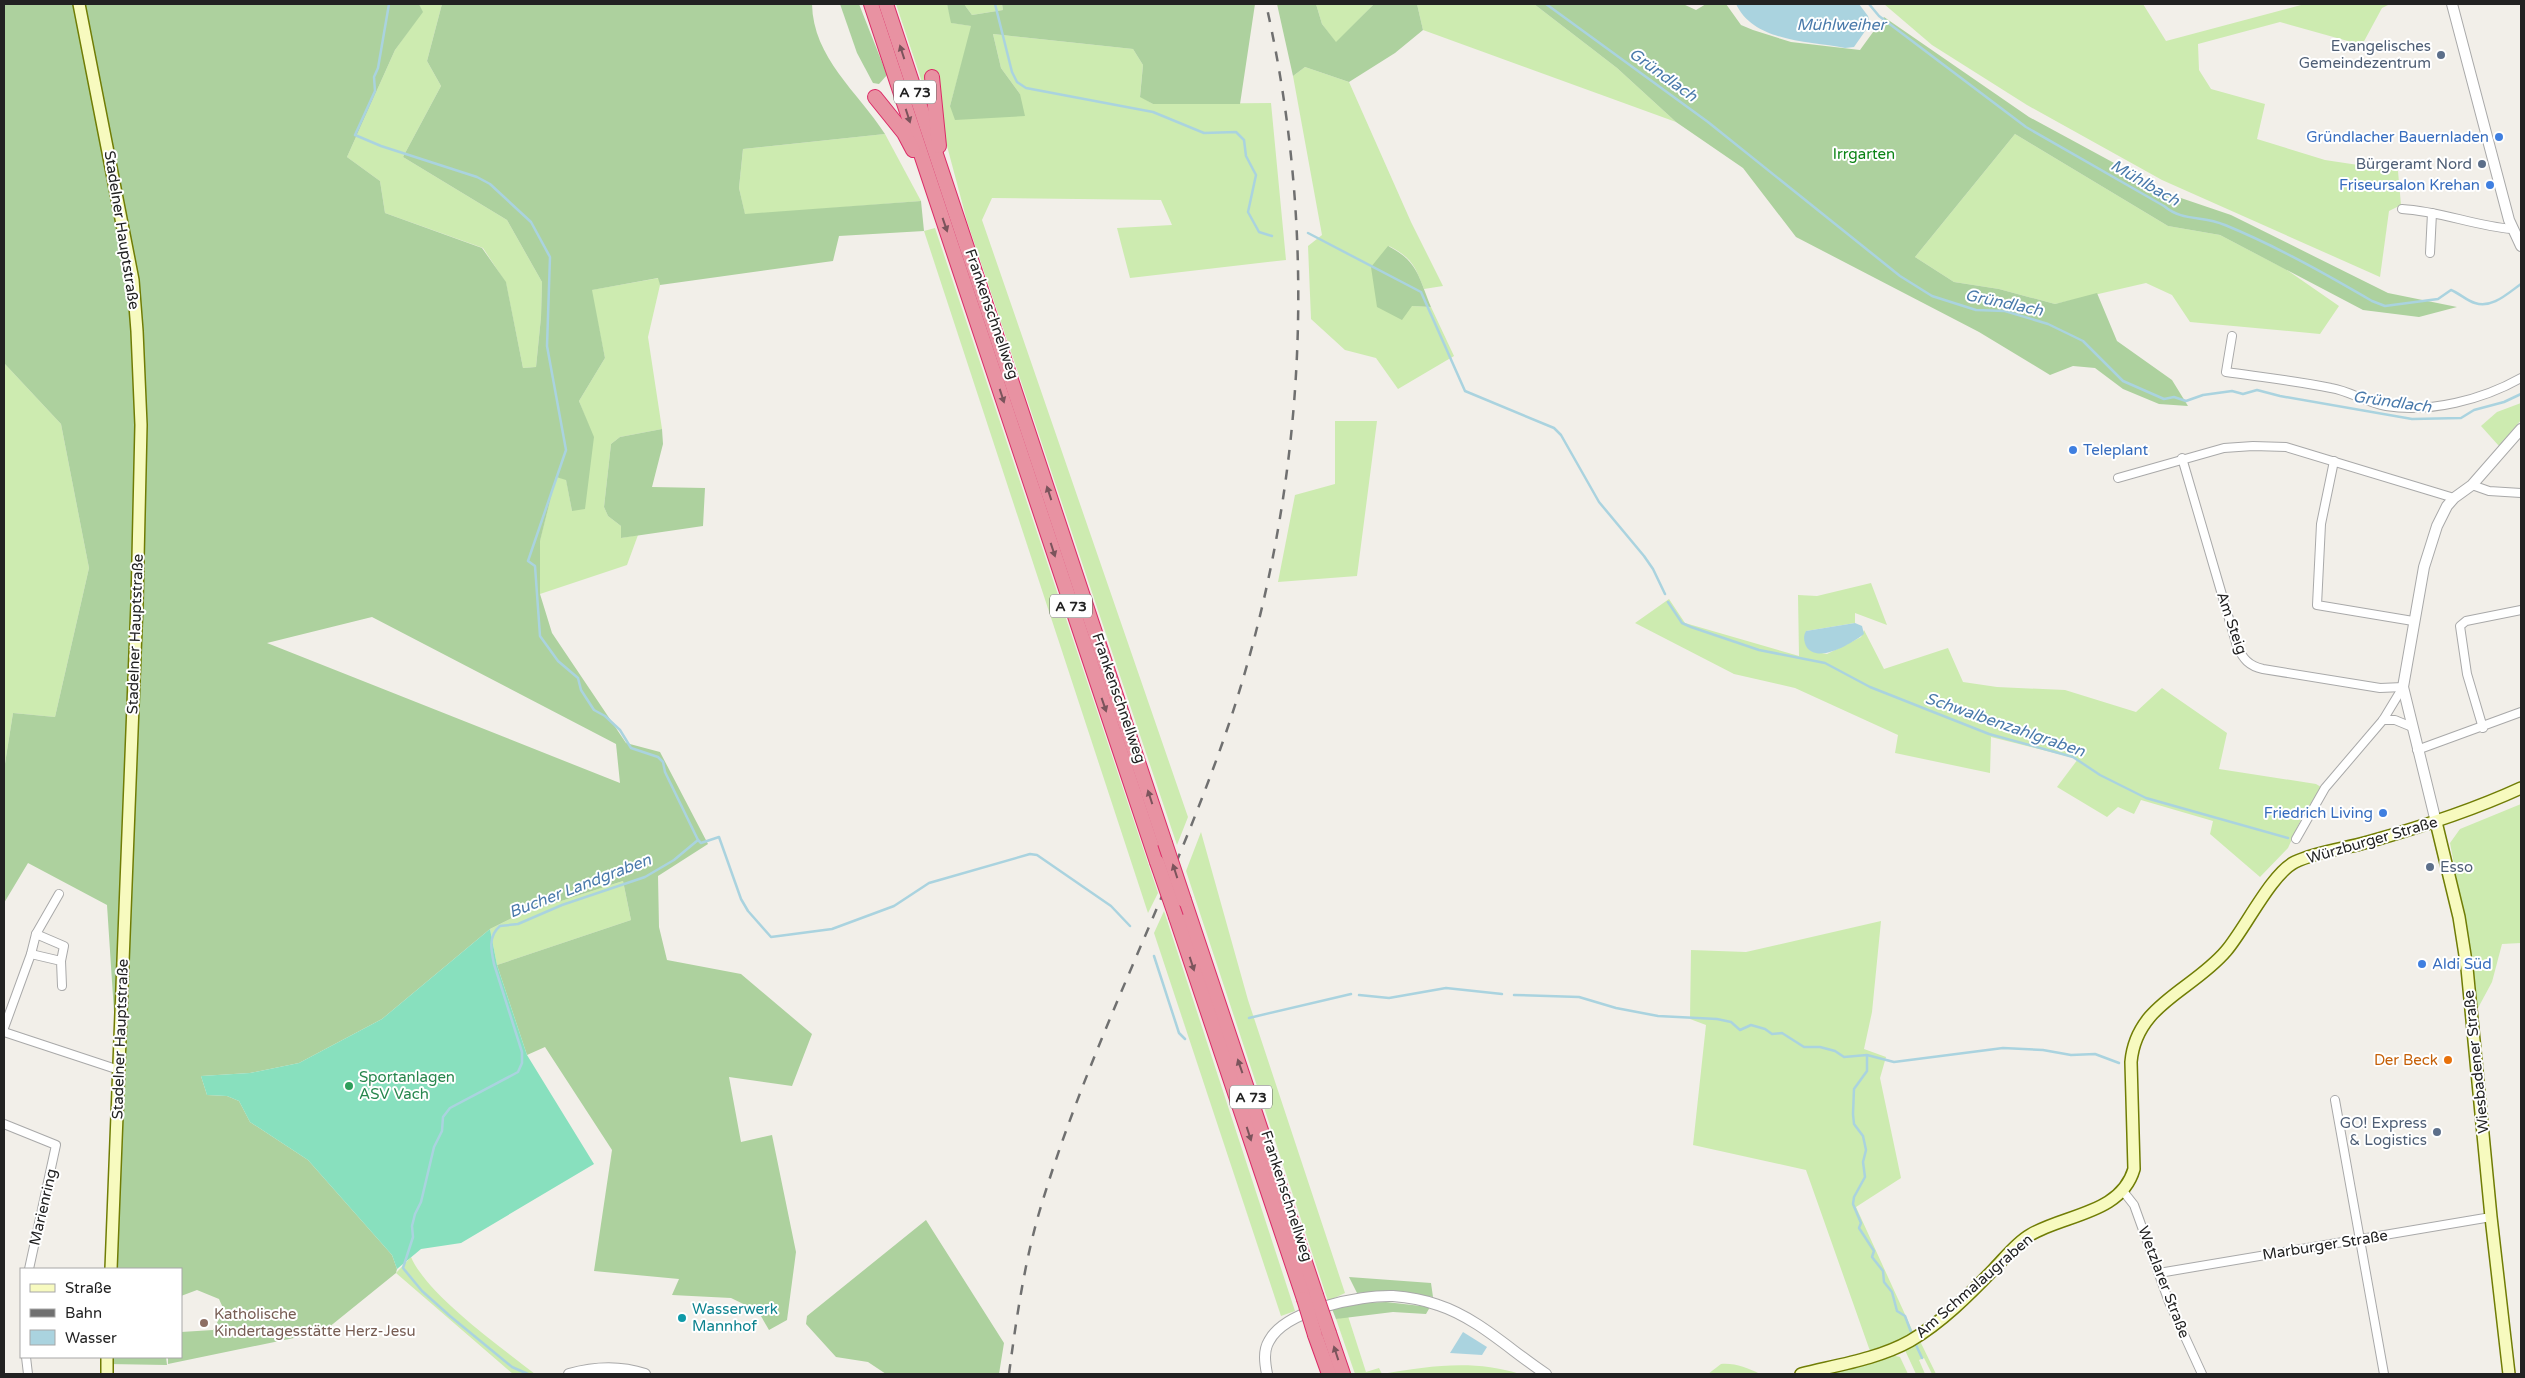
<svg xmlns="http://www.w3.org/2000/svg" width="2525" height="1378" viewBox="0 0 2525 1378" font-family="'Varela Round',sans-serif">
	<rect width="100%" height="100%" fill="#f2efe9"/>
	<!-- grass -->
	<g fill="#cdebb0">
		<polygon points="419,4 442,4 427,61 441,86 403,157 507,220 542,282 541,317 536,367 523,368 506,283 483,248 385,213 380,181 347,157 395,50 422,12"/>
		<polygon points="896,4 947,4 952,23 972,26 950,106 1020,94 1001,68 993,34 1133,49 1143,65 1140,96 1153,104 1271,103 1286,260 1130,278 1117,228 1172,225 1161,200 992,198 982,220 1188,817 1177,845 967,221 943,131 930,106"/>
		<polygon points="964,4 1002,4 1003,10 972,15"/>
		<polygon points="1316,4 1374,4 1336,43 1322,24"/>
		<polygon points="1417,4 1534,4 1617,68 1676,122 1423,30"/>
		<polygon points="1884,4 2143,4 2166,41 2305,4 2390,4 2382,8 2362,45 2280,22 2198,44 2199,70 2211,89 2265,104 2257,139 2325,160 2398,171 2401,205 2389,211 2380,277 2162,180 2027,105 1932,45"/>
		<path d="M1305 67 1349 82 1411 222 1443 286 1424 289C1415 266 1412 258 1389 246L1412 306 1431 307 1454 356 1398 389 1376 358 1345 350 1311 319 1308 246 1322 235 1293 76Z"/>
		<polygon points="885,134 921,201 745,215 739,188 743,149"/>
		<polygon points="2015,134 2168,226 2220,235 2287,270 2339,306 2320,334 2190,322 2172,295 2146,283 2055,304 1999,289 1954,282 1915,257"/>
		<polygon points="935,228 1158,893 1148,913 924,231"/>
		<polygon points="659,278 660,285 648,337 662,429 620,437 611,444 604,507 608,516 621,526 621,538 638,535 627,565 540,594 540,540 556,477 566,479 572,511 593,437 579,401 605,358 591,290"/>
		<polygon points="4,363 61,424 89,568 55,717 13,713 4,770"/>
		<polygon points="2521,403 2521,420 2499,446 2481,426 2497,412"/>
		<polygon points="1335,421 1377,421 1357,576 1278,582 1295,495 1335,484"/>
		<polygon points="1871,583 1887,625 1855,613 1855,623 1806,631 1805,642 1811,651 1827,654 1861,637 1864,630 1884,669 1948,648 1963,682 1997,687 2065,690 2136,712 2162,688 2227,733 2219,769 2316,784 2321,787 2302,817 2288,848 2260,877 2210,834 2213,821 2141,800 2134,814 2118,807 2107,817 2057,787 2078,759 1991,737 1990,773 1895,753 1898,735 1795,688 1734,674 1635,623 1669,599 1685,623 1799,656 1798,595 1817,596"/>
		<polygon points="2521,804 2521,943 2502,944 2492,982 2478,1008 2473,965 2450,843 2460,829"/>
		<polygon points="1201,832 1248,1000 1345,1293 1328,1301 1186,871"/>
		<polygon points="623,881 631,920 497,965 490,929 518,915"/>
		<polygon points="1164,911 1295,1311 1281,1316 1154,933"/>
		<polygon points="1881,921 1872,1012 1864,1049 1886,1057 1880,1078 1901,1178 1856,1207 1914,1334 1870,1351 1806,1170 1693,1145 1706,1025 1690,1019 1691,950 1746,952"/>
		<path d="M411 1257C428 1296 501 1347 535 1374H513L396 1273Z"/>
		<path d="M1348 1316 1366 1372 1379 1368 1382 1374C1429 1366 1473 1359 1520 1374H1355L1336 1319Z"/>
		<polygon points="1920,1341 1936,1374 1932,1374 1924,1358 1919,1360 1925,1374 1916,1374 1904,1348"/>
		<polygon points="1891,1355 1900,1357 1908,1374 1821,1374"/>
		<path d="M1721 1364C1736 1363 1747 1368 1760 1374H1708Z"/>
	</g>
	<!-- forest -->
	<g fill="#add19e" fill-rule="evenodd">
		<path d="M4 4H419L423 12 395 50 347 157 380 181 385 213 482 248 506 282 523 368 536 367 541 317 542 282 507 220 403 157 441 86 427 61 442 4H812C813 58 858 92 885 134L743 149 739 188 745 214 921 201 924 231 839 236 833 261 660 285 658 278 592 290 605 358 579 401 594 437 585 509 572 511 566 480 556 477 540 541V594L552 633 626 743 660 752 708 844 658 876 659 927 667 960 741 974 812 1034 792 1086 729 1077 741 1142 772 1135 796 1252 787 1320 769 1330 758 1311 731 1298 672 1295 679 1279 594 1271 612 1150 545 1047 527 1055 497 965 631 920 623 881 518 915 490 929 382 1019 299 1063 250 1073 201 1076 207 1095 227 1096 239 1101 250 1122 308 1160 392 1255 397 1269 396 1273 323 1332 168 1364V1357H181V1332L213 1330 224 1310 219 1299 197 1290 181 1296V1269H111L118 1073 107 905 28 863 4 903V770L13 713 55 717 89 568 61 424 4 363ZM372 617 616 744 620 783 267 643Z"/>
		<polygon points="840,4 859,4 887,75 879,84 873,83 857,53"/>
		<polygon points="947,4 964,4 972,15 1003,10 1002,4 1255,4 1240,104 1153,104 1140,97 1143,65 1133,49 993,34 1001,68 1020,94 1025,116 955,120 950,106 971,26 951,23"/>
		<polygon points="1277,4 1316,4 1322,24 1336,42 1374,4 1417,4 1423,30 1395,53 1349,82 1305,67 1293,76"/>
		<polygon points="1534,4 1683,4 1696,10 1706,4 1726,4 1741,25 1753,30 1791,42 1860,50 1884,17 2029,117 2175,196 2231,215 2388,293 2457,307 2419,317 2363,310 2220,235 2168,226 2015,134 1915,257 1954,282 1999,289 2055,304 2097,293 2117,341 2172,380 2188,406 2159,404 2123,389 2095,368 2073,366 2050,375 1979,332 1796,237 1743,168 1676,122 1617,68"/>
		<path d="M1388 246C1418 261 1419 278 1431 307L1412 306 1402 320 1377 307 1371 267Z"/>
		<polygon points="662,429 663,444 652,487 705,488 703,526 621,538 621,526 608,516 604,507 611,444 620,437"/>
		<polygon points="926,1220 1004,1343 999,1374 886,1374 868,1362 836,1357 806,1324 807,1316"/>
		<polygon points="1349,1277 1431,1283 1433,1297 1392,1291 1357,1293"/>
		<polygon points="1386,1302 1430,1307 1426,1314 1393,1312 1336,1319 1332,1309 1360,1303"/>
		<polygon points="108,1357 166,1357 167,1365 108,1364"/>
	</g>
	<!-- pitch -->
	<polygon fill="#88e0be" points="490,929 497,965 527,1055 594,1164 461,1243 421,1249 397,1269 392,1255 308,1160 250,1122 239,1101 227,1096 207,1095 201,1076 250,1073 299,1063 382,1019"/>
	<!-- water -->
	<g fill="#aad3df">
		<path d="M1736 4H1859L1868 16 1870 24 1854 47 1845 48C1808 41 1754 42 1736 4Z"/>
		<path d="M1855 623 1862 626 1864 634C1852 643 1817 665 1806 646 1804 641 1803 636 1806 631Z"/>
		<polygon points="1463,1332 1487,1347 1482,1355 1450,1353"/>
	</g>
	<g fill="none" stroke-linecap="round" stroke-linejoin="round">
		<!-- stream -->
		<g stroke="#aad3df" stroke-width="2.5">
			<path d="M389 4 378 68 374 77 375 91 355 135 381 146 477 177 490 184 531 222 550 257 547 346 566 450 528 561 535 566 540 636 558 661 578 678 581 690 594 710 605 716 620 730 631 748 658 757 663 762 665 772 698 840 674 860 645 877 562 905 518 924 500 926C488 936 491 950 494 964L522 1052V1063L518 1072 450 1108 443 1117 442 1131 434 1147 421 1202 415 1214 412 1226 413 1237 403 1268 422 1291 450 1316 512 1367 528 1374"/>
			<polyline points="995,4 1012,72 1017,82 1026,88 1153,112 1204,133 1236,132 1244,140 1246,156 1256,175 1248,212 1259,232 1272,236"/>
			<polyline points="1546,4 1708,122 1900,276 1932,296 1976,310 2005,311 2048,324 2083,341 2123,381 2164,399 2174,397 2186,401 2203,395 2232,391 2243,394 2257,390 2280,396 2412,419 2461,418 2474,410 2504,402 2521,394"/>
			<path d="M1869 4 1879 16 2026 127 2164 206C2183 222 2202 215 2225 225 2276 246 2324 273 2372 301L2385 306 2438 299 2451 290C2459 293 2467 301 2475 303 2492 309 2508 293 2521 284"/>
			<polyline points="1308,233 1421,292 1465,391 1554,428 1561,435 1599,502 1644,556 1653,569 1665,594"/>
			<polyline points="1668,602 1682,623 1691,627 1759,650 1825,663 1870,687 1989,734 2073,757 2100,775 2146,798 2288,838"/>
			<polyline points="698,840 701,843 719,837 741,899 748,911 771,937 832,929 894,906 929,883 1030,854 1037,855 1111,906 1130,926"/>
			<polyline points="1154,956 1179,1033 1185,1039"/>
			<polyline points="1359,995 1389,998 1446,988 1502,994"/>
			<polyline points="1514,995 1579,997 1616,1008 1658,1016 1717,1019 1731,1022 1740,1030 1751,1025 1765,1029 1772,1034 1782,1033 1804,1047 1820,1047 1835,1051 1844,1057 1867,1055 1894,1062 2003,1048 2043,1050 2071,1055 2095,1054 2119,1063"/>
			<polyline points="1249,1018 1351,994"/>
			<polyline points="1867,1056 1867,1071 1854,1089 1853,1114 1854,1124 1863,1136 1866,1150 1863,1162 1865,1177 1854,1197 1853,1204 1861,1223 1859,1228 1874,1251 1872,1257 1883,1271 1884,1282 1892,1292 1897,1311 1905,1316 1911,1332"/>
			<polyline points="1916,1345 1922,1358"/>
		</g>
		<defs>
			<g id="minor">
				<path d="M2402 209C2440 211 2475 226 2512 229"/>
				<polyline points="2430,253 2432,213"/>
				<path d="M2232 336 2226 372C2261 377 2297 381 2331 388 2350 391 2367 403 2386 406 2430 413 2482 400 2521 378"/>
				<path d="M2182 458 2237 646C2243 659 2249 666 2263 669L2380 688 2403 687"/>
				<polyline points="2334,461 2321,524 2317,605 2413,621"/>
				<polyline points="2118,478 2224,448 2253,446 2286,447 2454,498"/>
				<polyline points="2472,485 2489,491 2521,493"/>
				<polyline points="2383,720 2395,720 2412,727"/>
				<polyline points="2483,728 2467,674 2460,626 2466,621 2521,610"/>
				<polyline points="2417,750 2521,712"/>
				<polyline points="2296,839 2325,788 2383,720 2403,687"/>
				<polyline points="36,934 59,894"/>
				<polyline points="61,961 31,954 36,934 64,946 61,961 62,986"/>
				<polyline points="4,1028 31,954"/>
				<polyline points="4,1032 119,1070"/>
				<polyline points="2335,1100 2384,1374"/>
				<polyline points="4,1124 56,1145 29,1269"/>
				<polyline points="2123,1191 2134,1205 2169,1302 2202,1374"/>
				<polyline points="2159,1273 2491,1217"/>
				<polyline points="26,1357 28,1374"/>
			</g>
			<g id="tertiary">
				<polyline points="2452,4 2509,220 2521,246"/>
				<polyline points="2436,822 2403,687 2424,567 2437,526 2447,506 2454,498 2472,485 2521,429"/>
				<path d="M569 1374C594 1367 621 1366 645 1374"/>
				<path d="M1267 1374C1265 1363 1263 1351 1269 1341 1285 1310 1360 1295 1393 1296 1408 1297 1424 1300 1438 1305 1478 1318 1511 1351 1546 1374"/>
			</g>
			<g id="secondary">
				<polyline points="79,4 133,280 137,331 141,425 137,603 111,1269"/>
				<polyline points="2436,822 2459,917 2467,968 2491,1217 2509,1374"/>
				<polyline points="107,1374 107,1357"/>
				<path d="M1801 1374C1837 1365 1878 1359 1910 1341 1941 1323 1969 1295 1994 1269 2005 1258 2016 1243 2030 1235 2065 1214 2121 1214 2134 1169L2131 1062C2136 1004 2192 991 2226 951 2245 929 2271 874 2295 862 2318 851 2344 849 2368 842 2421 827 2471 811 2521 788"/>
			</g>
			<g id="motorway">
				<polyline points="871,4 1157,862"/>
				<polyline points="886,4 1165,843"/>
				<polyline points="932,77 939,146"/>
				<polyline points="875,97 904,133 913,150"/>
				<polyline points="1184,900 1316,1295"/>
				<polyline points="1176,917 1304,1299"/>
				<polyline points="1329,1333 1343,1374"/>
				<polyline points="1315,1335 1329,1374"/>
			</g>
		</defs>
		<!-- minor casing -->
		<use href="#minor" stroke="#a9a9a9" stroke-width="10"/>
		<!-- tertiary casing -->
		<use href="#tertiary" stroke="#a9a9a9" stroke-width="12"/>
		<!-- secondary casing -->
		<use href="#secondary" stroke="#707d05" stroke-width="14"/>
		<!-- motorway casing -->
		<use href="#motorway" stroke="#dc2a67" stroke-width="16"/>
		<!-- minor -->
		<use href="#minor" stroke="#fff" stroke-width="8"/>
		<!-- tertiary -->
		<use href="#tertiary" stroke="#fff" stroke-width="10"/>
		<!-- secondary -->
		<use href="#secondary" stroke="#f7fabf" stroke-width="11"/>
		<!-- motorway -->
		<use href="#motorway" stroke="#e892a2" stroke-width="14"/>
		<!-- rail -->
		<path stroke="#707070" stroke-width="2.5" stroke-dasharray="10 10" stroke-linecap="butt" d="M1009 1374C1016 1321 1024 1265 1039 1213 1084 1060 1158 918 1213 769 1304 525 1323 257 1266 4"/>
		<defs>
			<g id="motorway-bridge">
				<polyline points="1165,843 1184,900"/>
				<polyline points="1157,862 1176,917"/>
				<polyline points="1316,1295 1329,1333"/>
				<polyline points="1304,1299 1315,1335"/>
			</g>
		</defs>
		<!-- motorway-bridge casing -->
		<use href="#motorway-bridge" stroke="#dc2a67" stroke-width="16" stroke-linecap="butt"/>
		<!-- motorway-bridge -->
		<use href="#motorway-bridge" stroke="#e892a2" stroke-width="14"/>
	</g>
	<!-- one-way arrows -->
	<defs><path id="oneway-solid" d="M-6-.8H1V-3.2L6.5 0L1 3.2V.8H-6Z" transform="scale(1.25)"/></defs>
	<g fill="#7b545c">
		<use href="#oneway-solid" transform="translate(902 52) rotate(-108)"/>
		<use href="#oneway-solid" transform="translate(908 116) rotate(72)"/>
		<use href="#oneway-solid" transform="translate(945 225) rotate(71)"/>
		<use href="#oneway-solid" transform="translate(1002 396) rotate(72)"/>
		<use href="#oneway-solid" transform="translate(1049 493) rotate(-108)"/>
		<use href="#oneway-solid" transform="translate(1053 550) rotate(72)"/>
		<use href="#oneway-solid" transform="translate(1104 705) rotate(71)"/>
		<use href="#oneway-solid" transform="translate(1150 797) rotate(-108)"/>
		<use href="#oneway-solid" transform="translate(1175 871) rotate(-108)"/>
		<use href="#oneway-solid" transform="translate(1192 964) rotate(72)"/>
		<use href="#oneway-solid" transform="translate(1240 1066) rotate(-109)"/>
		<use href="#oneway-solid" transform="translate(1249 1134) rotate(72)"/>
		<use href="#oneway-solid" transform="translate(1336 1353) rotate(-108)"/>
	</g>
	<!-- markers -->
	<g fill="#5c6f8a" stroke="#fff" stroke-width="2">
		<circle cx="2441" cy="55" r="5"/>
		<circle cx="2482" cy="164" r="5"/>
		<circle cx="2430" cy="867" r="5"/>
		<circle cx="2437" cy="1132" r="5"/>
	</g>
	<g fill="#3f7fe0" stroke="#fff" stroke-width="2">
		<circle cx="2499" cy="137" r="5"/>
		<circle cx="2490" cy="185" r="5"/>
		<circle cx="2073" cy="450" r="5"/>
		<circle cx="2383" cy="813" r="5"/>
		<circle cx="2422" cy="964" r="5"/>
	</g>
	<circle fill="#e8710a" stroke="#fff" stroke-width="2" cx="2448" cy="1060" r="5"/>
	<circle fill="#2e9e5b" stroke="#fff" stroke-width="2" cx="349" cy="1086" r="5"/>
	<circle fill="#0f9aa8" stroke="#fff" stroke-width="2" cx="682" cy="1318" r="5"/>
	<circle fill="#8d6e63" stroke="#fff" stroke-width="2" cx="204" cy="1323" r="5"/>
	<g text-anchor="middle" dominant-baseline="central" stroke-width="4" stroke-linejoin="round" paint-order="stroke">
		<!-- shield labels -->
		<g fill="#fff" stroke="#646464" stroke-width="1">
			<rect x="894" y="80.5" width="42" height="23" rx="4"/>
			<rect x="1050" y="594.5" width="42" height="23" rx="4"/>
			<rect x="1230" y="1085.5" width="42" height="23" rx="4"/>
		</g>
		<g font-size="14" font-weight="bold" fill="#222">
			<text x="915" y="92">A 73</text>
			<text x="1071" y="606">A 73</text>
			<text x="1251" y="1097">A 73</text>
		</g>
		<!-- service labels -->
		<g font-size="15" fill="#4e5e75" stroke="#fff" text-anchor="end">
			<text x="2431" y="46">Evangelisches<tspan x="2431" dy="17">Gemeindezentrum</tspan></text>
			<text x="2472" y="164">Bürgeramt Nord</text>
			<text x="2440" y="867" text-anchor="start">Esso</text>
			<text x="2427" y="1123">GO! Express<tspan x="2427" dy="17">&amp; Logistics</tspan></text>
		</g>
		<!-- shop labels -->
		<g font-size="15" fill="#366cbe" stroke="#fff" text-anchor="end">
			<text x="2489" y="137">Gründlacher Bauernladen</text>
			<text x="2480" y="185">Friseursalon Krehan</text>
			<text x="2083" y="450" text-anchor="start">Teleplant</text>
			<text x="2373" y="813">Friedrich Living</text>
			<text x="2432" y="964" text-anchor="start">Aldi Süd</text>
		</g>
		<!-- park labels -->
		<g font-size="15" fill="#0c8416" stroke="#fff">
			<text x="1864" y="154">Irrgarten</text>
		</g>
		<!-- street labels -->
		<g font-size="15" fill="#222" stroke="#fff">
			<text transform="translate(122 230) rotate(81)">Stadelner Hauptstraße</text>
			<text transform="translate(992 314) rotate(71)">Frankenschnellweg</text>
			<text transform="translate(2232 623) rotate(71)">Am Steig</text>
			<text transform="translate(135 634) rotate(-88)">Stadelner Hauptstraße</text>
			<text transform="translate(1119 698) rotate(71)">Frankenschnellweg</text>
			<text transform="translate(2372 840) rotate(-16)">Würzburger Straße</text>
			<text transform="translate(120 1039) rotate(-88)">Stadelner Hauptstraße</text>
			<text transform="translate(2476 1062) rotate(-96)">Wiesbadener Straße</text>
			<text transform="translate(1287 1196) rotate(72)">Frankenschnellweg</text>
			<text transform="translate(43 1207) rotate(-77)">Marienring</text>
			<text transform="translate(2325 1245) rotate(-9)">Marburger Straße</text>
			<text transform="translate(2164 1282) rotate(69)">Wetzlarer Straße</text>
			<text transform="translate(1974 1286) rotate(-41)">Am Schmalaugraben</text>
		</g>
		<!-- food labels -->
		<g font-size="15" fill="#c56008" stroke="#fff" text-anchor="end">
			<text x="2438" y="1060">Der Beck</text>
		</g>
		<!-- leisure labels -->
		<g font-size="15" fill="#27864d" stroke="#fff" text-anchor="start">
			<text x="359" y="1077">Sportanlagen<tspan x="359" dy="17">ASV Vach</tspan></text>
		</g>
		<!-- culture labels -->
		<g font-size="15" fill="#0d838f" stroke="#fff" text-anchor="start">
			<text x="692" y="1309">Wasserwerk<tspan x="692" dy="17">Mannhof</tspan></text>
		</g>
		<!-- education labels -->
		<g font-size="15" fill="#785e54" stroke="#fff" text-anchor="start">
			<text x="214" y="1314">Katholische<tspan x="214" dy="17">Kindertagesstätte Herz-Jesu</tspan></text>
		</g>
		<!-- water labels -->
		<g font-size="16" font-style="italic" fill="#4a7aab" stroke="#fff">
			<text x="1841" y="25">Mühlweiher</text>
			<text transform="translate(1663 75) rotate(36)">Gründlach</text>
			<text transform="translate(2145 183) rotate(30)">Mühlbach</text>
			<text transform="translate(2004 303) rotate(12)">Gründlach</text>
			<text transform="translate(2392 402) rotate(8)">Gründlach</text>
			<text transform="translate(2005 725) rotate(19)">Schwalbenzahlgraben</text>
			<text transform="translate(580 886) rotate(-21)">Bucher Landgraben</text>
		</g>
	</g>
	<!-- border -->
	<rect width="2525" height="1378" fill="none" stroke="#222222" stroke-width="10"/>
	<!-- legend -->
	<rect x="20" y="1268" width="162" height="90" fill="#ffffff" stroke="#a7a7a7"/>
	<rect x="30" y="1284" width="25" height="8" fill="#f7fabf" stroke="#a7a7a7"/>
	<text x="65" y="1293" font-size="15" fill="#222222">Straße</text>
	<rect x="30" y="1309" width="25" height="8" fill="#707070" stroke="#a7a7a7"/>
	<text x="65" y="1318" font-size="15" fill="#222222">Bahn</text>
	<rect x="30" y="1330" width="25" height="15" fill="#aad3df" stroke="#a7a7a7"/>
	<text x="65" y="1343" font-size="15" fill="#222222">Wasser</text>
</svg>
